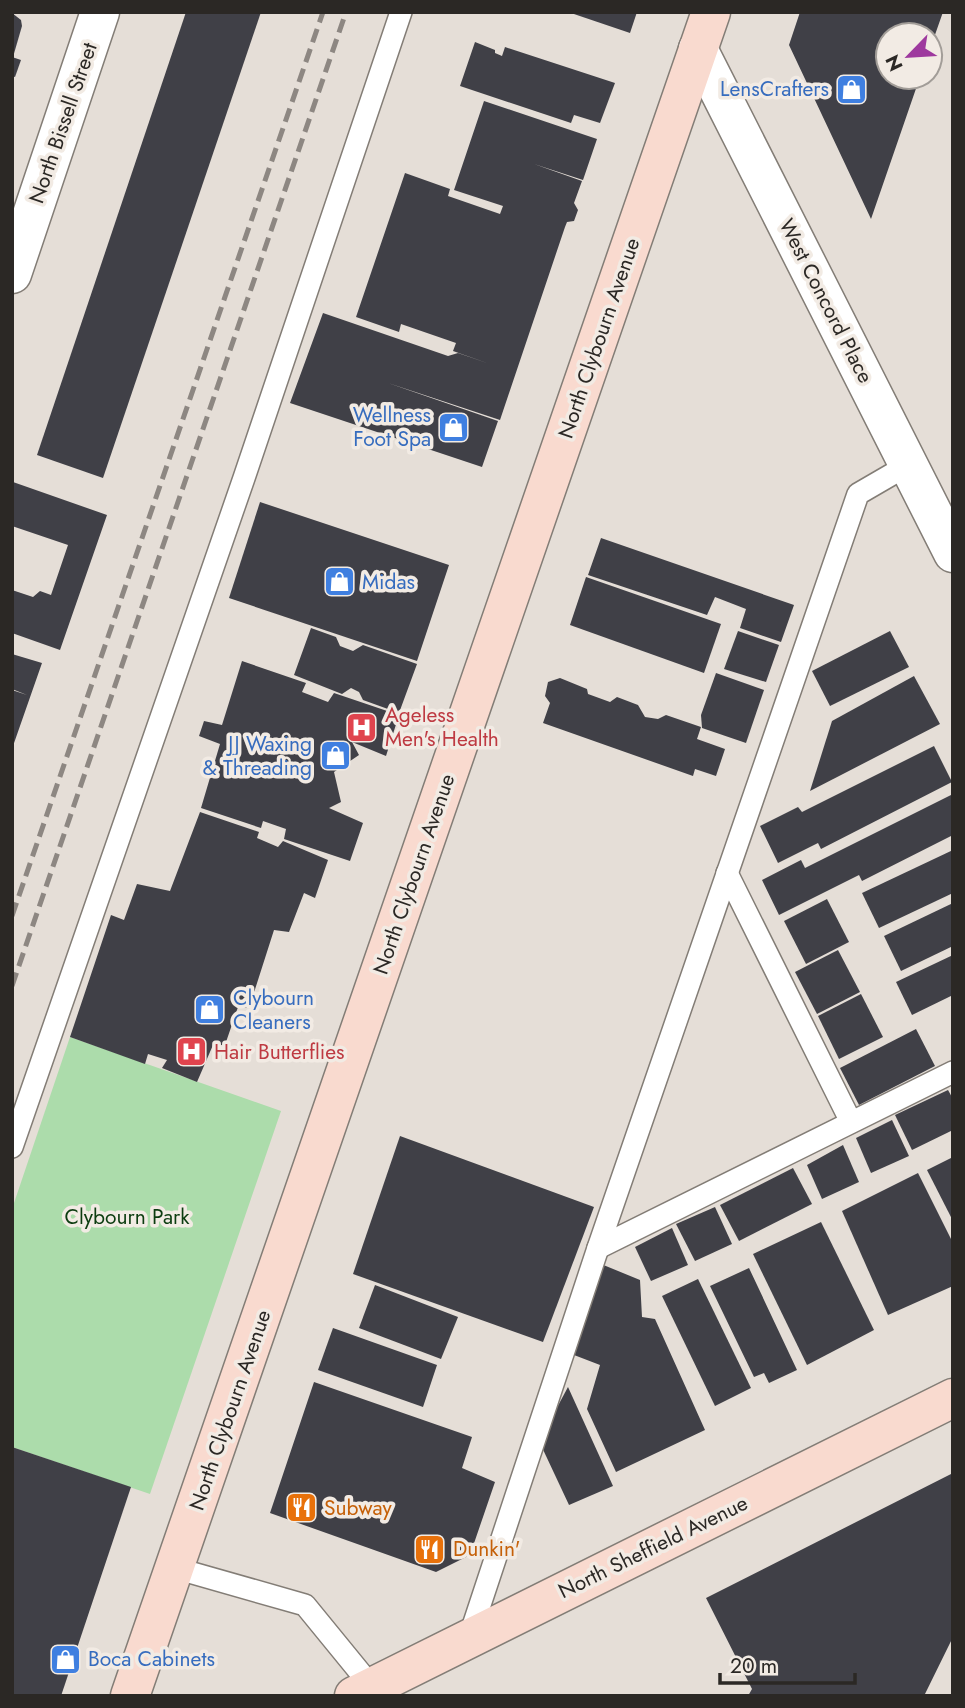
<svg xmlns="http://www.w3.org/2000/svg" width="965" height="1708" viewBox="0 0 965 1708" font-family="Jost,sans-serif">
	<rect width="100%" height="100%" fill="#e5ded7"/>
	<!-- green -->
	<polygon fill="#acdcab" points="70,1037 281,1111 150,1494 12,1447 12,1209"/>
	<!-- building -->
	<g fill="#404047">
		<polygon points="186,12 261,12 103,478 37,455"/>
		<polygon points="568,12 637,12 630,33"/>
		<polygon points="800,12 943,12 930,49 930,35 888,35 888,77 920,77 871,219 789,45"/>
		<polygon points="12,13 21,20 22,26 13,57"/>
		<polygon points="475,42 495,50 495,53 502,56 505,47 615,83 600,123 574,115 571,123 460,86"/>
		<polygon points="12,57 21,60 15,77 12,76"/>
		<polygon points="484,101 597,139 583,180 534,164 582,181 574,203 578,210 574,221 567,222 565,227 500,420 388,383 498,421 482,467 290,403 323,313 448,356 458,353 490,364 453,351 456,343 401,324 399,332 356,317 405,173 450,189 448,196 500,214 503,206 454,190"/>
		<polygon points="13,482 107,515 60,650 12,633 12,590 33,597 40,591 51,595 68,545 12,526"/>
		<polygon points="260,502 449,565 417,661 229,598"/>
		<polygon points="601,538 794,605 781,642 740,628 746,609 715,597 707,615 588,575"/>
		<polygon points="586,577 721,624 704,673 570,625"/>
		<polygon points="311,628 336,637 340,646 353,651 363,645 417,664 399,713 363,700 359,692 351,688 342,694 294,675"/>
		<polygon points="738,631 779,645 766,682 724,669"/>
		<polygon points="890,631 909,667 830,706 812,671"/>
		<polygon points="12,654 42,663 13,746 12,690 27,695 12,689"/>
		<polygon points="242,661 306,683 302,692 328,702 334,693 399,715 386,756 352,742 359,755 334,772 341,802 329,808 363,823 350,861 284,839 286,829 263,821 261,828 201,808 220,744 199,736 204,721 222,725"/>
		<polygon points="716,673 764,690 746,743 702,728 701,715"/>
		<polygon points="914,676 940,724 810,791 832,721"/>
		<polygon points="560,678 587,689 588,694 610,702 617,697 638,705 645,717 658,719 666,715 701,727 697,739 725,749 716,776 695,769 693,776 543,723 550,703 545,696 548,682"/>
		<polygon points="934,746 952,782 821,849 818,843 778,863 760,826 798,807 802,812"/>
		<polygon points="953,794 953,835 862,881 859,875 779,915 762,880 801,860 805,868"/>
		<polygon points="200,812 259,832 257,838 278,847 283,841 328,860 315,898 304,893 289,932 274,930 249,1008 238,1007 225,1045 213,1045 197,1082 162,1068 167,1060 148,1054 145,1064 70,1037 111,915 124,920 137,884 170,891"/>
		<polygon points="953,850 953,893 879,928 862,893"/>
		<polygon points="827,899 849,942 806,964 784,921"/>
		<polygon points="953,903 953,946 901,971 884,936"/>
		<polygon points="838,950 860,992 817,1014 795,972"/>
		<polygon points="953,955 953,995 912,1015 896,982"/>
		<polygon points="861,994 883,1037 839,1059 818,1016"/>
		<polygon points="916,1029 935,1066 859,1105 840,1068"/>
		<polygon points="948,1090 953,1099 953,1130 912,1150 895,1115"/>
		<polygon points="892,1120 909,1156 871,1173 856,1138"/>
		<polygon points="400,1136 594,1207 543,1342 353,1274"/>
		<polygon points="843,1145 859,1182 822,1199 807,1165"/>
		<polygon points="953,1157 953,1221 927,1170"/>
		<polygon points="793,1168 812,1204 739,1241 720,1205"/>
		<polygon points="918,1173 953,1243 953,1286 888,1315 842,1211"/>
		<polygon points="715,1207 732,1244 695,1261 676,1224"/>
		<polygon points="821,1222 874,1330 807,1365 753,1254"/>
		<polygon points="672,1228 688,1265 651,1281 635,1247"/>
		<polygon points="601,1264 640,1280 642,1317 655,1319 705,1430 616,1472 587,1409 600,1365 574,1355"/>
		<polygon points="749,1268 797,1370 769,1383 764,1373 754,1377 710,1286"/>
		<polygon points="698,1279 751,1388 715,1406 662,1296"/>
		<polygon points="375,1285 458,1317 441,1359 359,1328"/>
		<polygon points="333,1328 437,1365 423,1407 318,1370"/>
		<polygon points="314,1382 472,1437 462,1468 495,1482 470,1555 436,1572 270,1513"/>
		<polygon points="568,1387 613,1486 569,1505 539,1441"/>
		<polygon points="12,1447 131,1487 61,1696 12,1696"/>
		<polygon points="953,1473 953,1637 924,1696 748,1696 752,1689 706,1598"/>
	</g>
	<g fill="none" stroke-linecap="round" stroke-linejoin="round">
		<defs>
			<g id="lane">
				<polyline points="727,873 851,1122"/>
				<polyline points="12,1147 244,478 401,12"/>
				<polyline points="598,1248 953,1072"/>
				<polyline points="175,1568 305,1605 372,1687"/>
				<polyline points="469,1638 598,1248 858,494 908,465"/>
			</g>
			<g id="street">
				<polyline points="698,49 953,553"/>
				<polyline points="12,274 100,12"/>
			</g>
			<g id="secondary">
				<polyline points="130,1696 711,12"/>
				<polyline points="354,1696 953,1398"/>
			</g>
		</defs>
		<!-- lane casing -->
		<use href="#lane" stroke="#837d76" stroke-width="24"/>
		<!-- street casing -->
		<use href="#street" stroke="#837d76" stroke-width="41"/>
		<!-- secondary casing -->
		<use href="#secondary" stroke="#837d76" stroke-width="41"/>
		<!-- lane -->
		<use href="#lane" stroke="#fff" stroke-width="21"/>
		<!-- street -->
		<use href="#street" stroke="#fff" stroke-width="38"/>
		<!-- secondary -->
		<use href="#secondary" stroke="#f9dacf" stroke-width="38"/>
		<!-- rail -->
		<g stroke="#8d8782" stroke-width="5" stroke-dasharray="14 7" stroke-linecap="butt">
			<polyline points="12,916 323,12"/>
			<polyline points="12,986 346,12"/>
		</g>
	</g>
	<!-- icons -->
	<defs>
		<symbol id="shop-square" viewBox="-11 -11 22 22"><rect x="-9" y="-9" width="18" height="18" rx="4" fill="#3f7fe0" stroke="#f2ebe4"/><path d="M-5-2.5h2.3a2.7 3.5 0 0 1 5.4 0H5L5.5 6h-11ZM-1.5-2.5h3a1.5 2.3 0 0 0-3 0Z" fill="#fff"/></symbol>
		<symbol id="hospital-square" viewBox="-11 -11 22 22"><rect x="-9" y="-9" width="18" height="18" rx="4" fill="#e0444e" stroke="#f2ebe4"/><path d="M-5-5h3v3.5h4V-5h3V5h-3V1.5h-4V5h-3Z" fill="#fff"/></symbol>
		<symbol id="restaurant-square" viewBox="-11 -11 22 22"><rect x="-9" y="-9" width="18" height="18" rx="4" fill="#e8710a" stroke="#f2ebe4"/><path d="M-5-6h1v4h1v-4h1v4h1v-4h1v5L-1.5 .5V6h-2V.5L-5-1ZM5-6V6H3V1.5H1.5Q1.5-4 5-6Z" fill="#fff"/></symbol>
	</defs>
	<g fill-rule="evenodd">
		<use href="#shop-square" x="834" y="72" width="35" height="35"/>
		<use href="#shop-square" x="436" y="410" width="35" height="35"/>
		<use href="#shop-square" x="322" y="564" width="35" height="35"/>
		<use href="#hospital-square" x="344" y="710" width="35" height="35"/>
		<use href="#shop-square" x="318" y="738" width="35" height="35"/>
		<use href="#shop-square" x="192" y="992" width="35" height="35"/>
		<use href="#hospital-square" x="174" y="1034" width="35" height="35"/>
		<use href="#restaurant-square" x="284" y="1490" width="35" height="35"/>
		<use href="#restaurant-square" x="412" y="1532" width="35" height="35"/>
		<use href="#shop-square" x="48" y="1642" width="35" height="35"/>
	</g>
	<g text-anchor="middle" dominant-baseline="central" stroke-width="7" stroke-linejoin="round" paint-order="stroke">
		<!-- shop labels -->
		<g font-size="21" fill="#366cbe" stroke="#f2ebe4" text-anchor="end">
			<text x="829" y="89">LensCrafters</text>
			<text x="431" y="415">Wellness<tspan x="431" dy="24">Foot Spa</tspan></text>
			<text x="362" y="582" text-anchor="start">Midas</text>
			<text x="312" y="744">JJ Waxing<tspan x="312" dy="24">&amp; Threading</tspan></text>
			<text x="233" y="998" text-anchor="start">Clybourn<tspan x="233" dy="24">Cleaners</tspan></text>
			<text x="88" y="1659" text-anchor="start">Boca Cabinets</text>
		</g>
		<!-- street labels -->
		<g font-size="21" fill="#2b2825" stroke="#f2ebe4">
			<text transform="translate(63 123) rotate(-71)">North Bissell Street</text>
			<text transform="translate(826 301) rotate(63)">West Concord Place</text>
			<text transform="translate(599 338) rotate(-71)">North Clybourn Avenue</text>
			<text transform="translate(414 874) rotate(-71)">North Clybourn Avenue</text>
			<text transform="translate(230 1410) rotate(-71)">North Clybourn Avenue</text>
			<text transform="translate(653 1547) rotate(-26)">North Sheffield Avenue</text>
		</g>
		<!-- health labels -->
		<g font-size="21" fill="#be3a42" stroke="#f2ebe4" text-anchor="start">
			<text x="385" y="715">Ageless<tspan x="385" dy="24">Men's Health</tspan></text>
			<text x="214" y="1052">Hair Butterflies</text>
		</g>
		<!-- park labels -->
		<g font-size="21" fill="#0c3d10" stroke="#f2ebe4">
			<text x="127" y="1217">Clybourn Park</text>
		</g>
		<!-- food labels -->
		<g font-size="21" fill="#c56008" stroke="#f2ebe4" text-anchor="start">
			<text x="324" y="1508">Subway</text>
			<text x="453" y="1549">Dunkin'</text>
		</g>
	</g>
	<!-- border -->
	<rect width="965" height="1708" fill="none" stroke="#2b2825" stroke-width="28"/>
	<!-- north arrow -->
	<g transform="translate(909 56) rotate(245)"><circle r="33" fill="#f2ebe4" stroke="#a29d98" stroke-width="2"/>
	<path d="M0-5L12 26L0 18L-12 26Z" fill="#9e399e"/>
	<text y="-10" font-size="19" font-weight="bold" text-anchor="middle" fill="#2b2825">N</text>
	</g>
	<!-- scale -->
	<path d="M720 1673v10h135v-10" fill="none" stroke="#2b2825" stroke-width="3.5"/>
	<text x="730" y="1673" font-size="21" fill="#2b2825" stroke="#f2ebe4" stroke-width="5" paint-order="stroke">20 m</text>
</svg>
